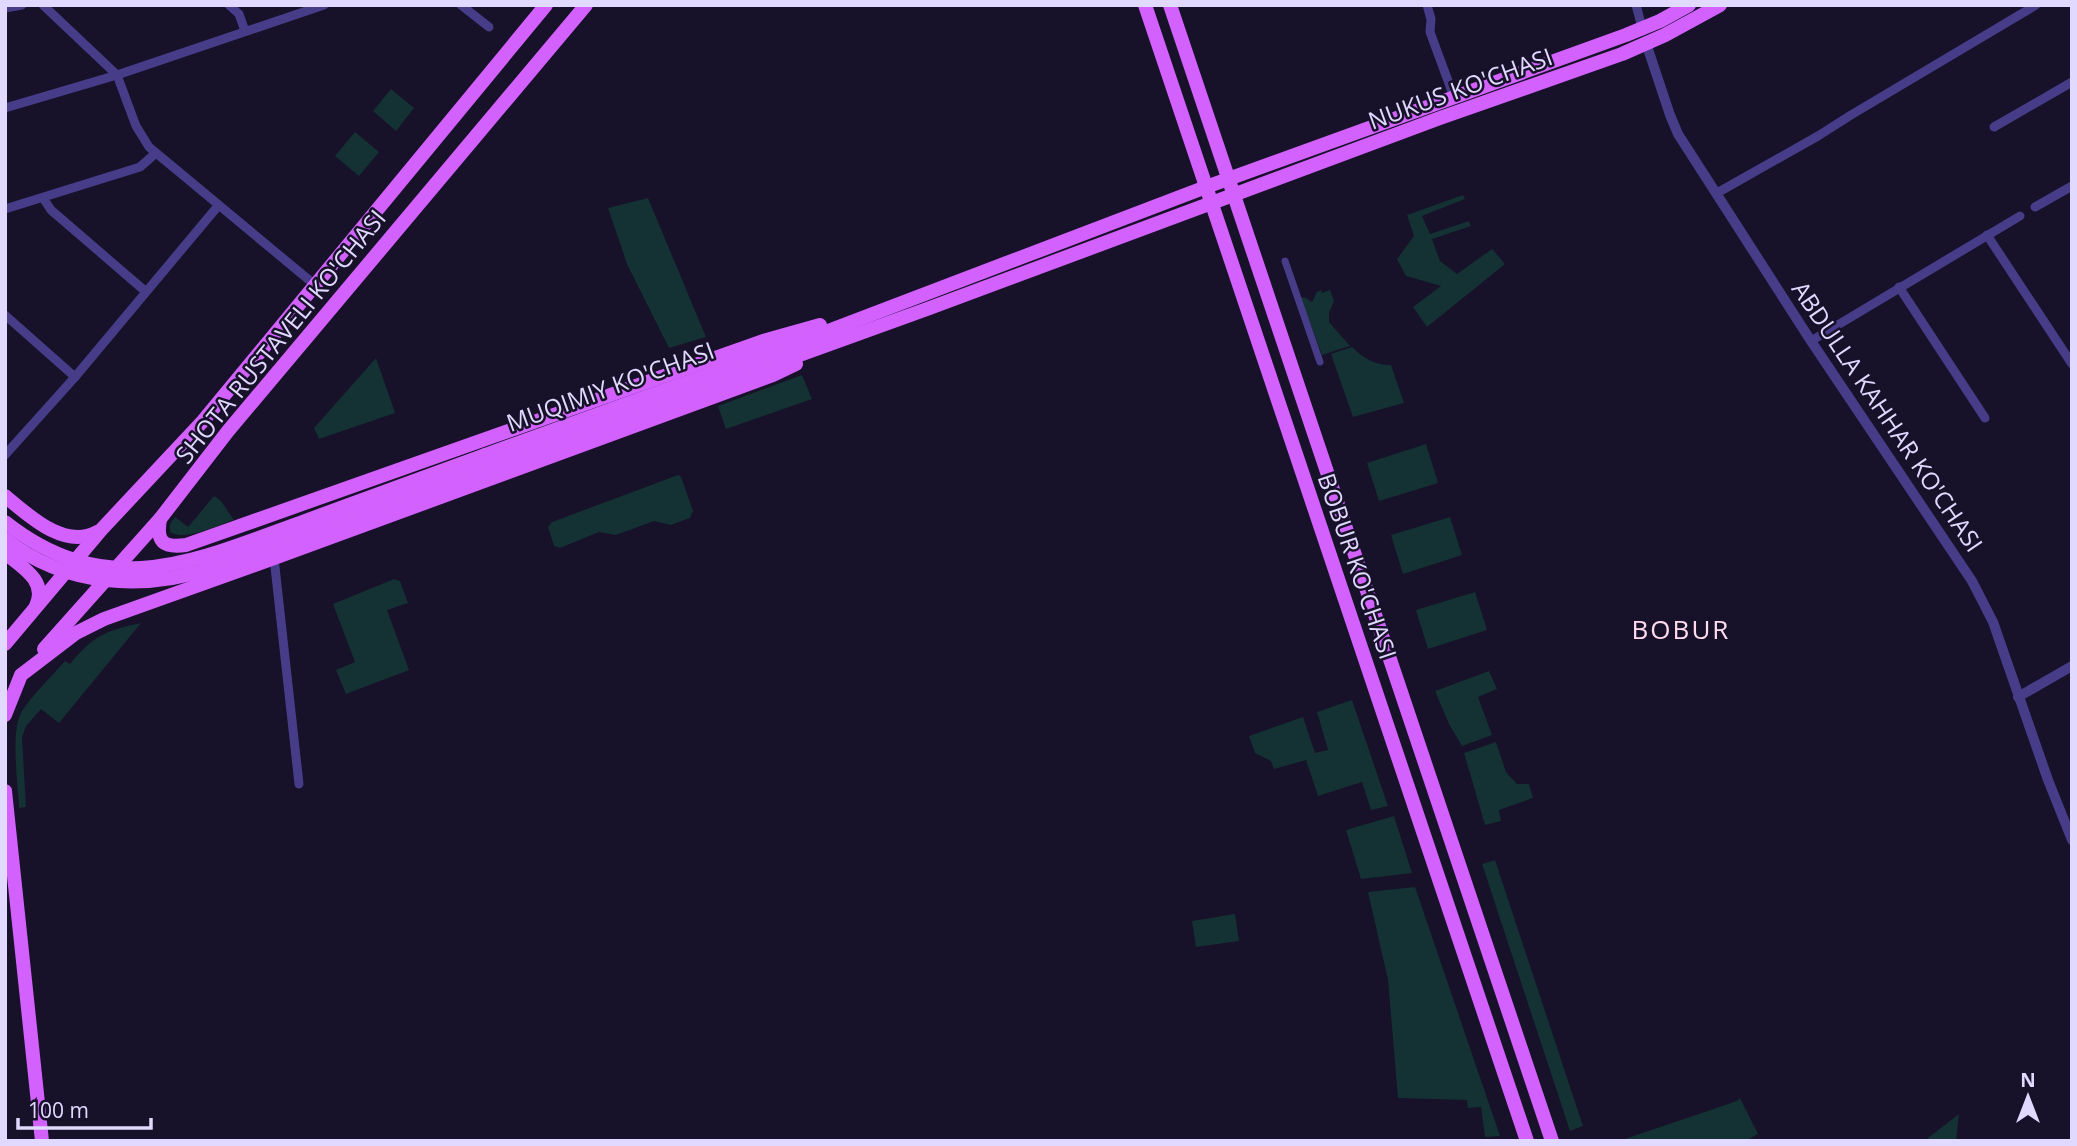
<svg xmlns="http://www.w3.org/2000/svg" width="2077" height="1146" viewBox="0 0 2077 1146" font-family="'Open Sans',sans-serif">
	<rect width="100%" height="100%" fill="#171129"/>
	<!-- green -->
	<g fill="#143133">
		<polygon points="391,89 414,108 396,131 373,111"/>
		<polygon points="355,132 379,152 359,176 335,156"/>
		<polygon points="1463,195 1465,199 1422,216 1430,234 1469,221 1471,226 1432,239 1440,261 1457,274 1492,249 1505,264 1427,327 1413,307 1441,286 1406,276 1397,259 1414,236 1407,215"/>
		<polygon points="648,198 706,337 669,348 627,264 608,208"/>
		<polygon points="1321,290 1322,293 1330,290 1334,301 1329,313 1329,322 1350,346 1322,355 1301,298 1304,297 1312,302 1317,292"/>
		<path d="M1352 347C1363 358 1375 365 1391 365L1404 403 1353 417 1331 354Z"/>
		<polygon points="376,358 395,413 319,439 314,428"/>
		<polygon points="802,375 812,399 726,429 718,406"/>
		<polygon points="1426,444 1438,483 1379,501 1367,463"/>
		<polygon points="678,475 681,477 693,511 690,518 671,525 654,521 616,535 599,532 560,548 554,546 548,527 552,522"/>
		<path d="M214 496 221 501 234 520C218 525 184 542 170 532V524L175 517 188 527Z"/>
		<polygon points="1450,517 1462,555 1403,574 1391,535"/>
		<polygon points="394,579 400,581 408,603 387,610 409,670 346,694 336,670 355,662 333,604"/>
		<polygon points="1475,592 1487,630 1428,649 1416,610"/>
		<path d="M141 623 59 723 41 709 26 726 22 737 26 807 19 808C18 784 10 730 22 711 34 693 51 677 65 661L70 664C94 635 105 631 141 623Z"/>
		<polygon points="1489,671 1497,689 1478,697 1492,735 1462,746 1449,724 1435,691"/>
		<polygon points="1352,700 1388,806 1371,810 1362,782 1318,796 1306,760 1274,769 1271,761 1255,753 1249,736 1303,717 1315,753 1328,750 1317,712"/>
		<polygon points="1496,742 1506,772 1517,784 1529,784 1533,798 1499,810 1501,821 1485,825 1464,753"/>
		<polygon points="1394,816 1412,873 1361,879 1346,830"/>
		<polygon points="1495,860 1583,1126 1570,1131 1482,864"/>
		<polygon points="1415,887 1500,1136 1485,1137 1481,1107 1468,1108 1467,1100 1398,1098 1388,980 1368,892"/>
		<polygon points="1235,914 1239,941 1196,947 1192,921"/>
		<polygon points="1740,1098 1758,1134 1749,1139 1749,1141 1622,1140 1737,1101"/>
		<polygon points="1959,1114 1956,1141 1924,1141"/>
	</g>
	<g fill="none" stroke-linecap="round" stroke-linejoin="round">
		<!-- pedestrian -->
		<polyline stroke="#463c88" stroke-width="7" points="1285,261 1320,362"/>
		<!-- minor -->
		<g stroke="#463c88" stroke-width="9">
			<polyline points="43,5 117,75 136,126 149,147 315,285"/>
			<polyline points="229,5 239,14 245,31"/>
			<polyline points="461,5 489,27"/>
			<polyline points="1427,5 1431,19 1430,32 1454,97"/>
			<polyline points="1636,5 1643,31"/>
			<polyline points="5,8 22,5"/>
			<polyline points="5,108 117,75 324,5"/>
			<polyline points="1994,127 2072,82"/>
			<polyline points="1717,193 1818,136 1851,115 2036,5"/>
			<polyline points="43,198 51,210 145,291"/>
			<polyline points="2035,207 2072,186"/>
			<polyline points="5,209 140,167 156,153"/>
			<polyline points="1987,235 2072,364"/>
			<polyline points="1899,287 1985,418"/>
			<polyline points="5,315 75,377"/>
			<polyline points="1811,341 2020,216"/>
			<polyline points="5,455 75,377 218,206"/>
			<polyline points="274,558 299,784"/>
		</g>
		<!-- tertiary -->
		<g stroke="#463c88" stroke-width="10">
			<polyline points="1646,43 1670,115 1678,134 1811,341 1972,581 1993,622 2048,780 2072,840"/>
			<polyline points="2018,697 2072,666"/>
		</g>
		<!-- primary -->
		<g stroke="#d261fe" stroke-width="14">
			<polyline points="1145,5 1527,1141"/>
			<polyline points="1170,5 1552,1141"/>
			<polyline points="485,455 807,339 1206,187 1626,35 1660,21 1689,5"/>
			<polyline points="489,467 927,309 1440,118 1622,54 1665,35 1720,5"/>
			<path d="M5 496C29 516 65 550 97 532"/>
			<path d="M160 519C156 542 163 548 186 545L763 341 820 325"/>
			<path d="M5 553C22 567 48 581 36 606"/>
			<polyline points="5,644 101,530 203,421 546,5"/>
			<polyline points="44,649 160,519 228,431 586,5"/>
			<polyline points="5,715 21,675 76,633 104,619 269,560 773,375 796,364"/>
			<polyline points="5,791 42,1141"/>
		</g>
		<!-- primary-bridge -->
		<g stroke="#d261fe" stroke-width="14">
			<path d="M5 522C109 604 197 560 305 521 365 499 425 477 485 455"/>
			<path d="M5 539C66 587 144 591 215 567L489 467"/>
		</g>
	</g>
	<g text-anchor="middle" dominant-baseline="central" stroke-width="5" stroke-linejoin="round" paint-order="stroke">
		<!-- street labels -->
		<g font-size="24" fill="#e1d9ff" stroke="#171129">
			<text transform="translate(1460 88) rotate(-20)">NUKUS KO'CHASI</text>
			<text transform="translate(280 336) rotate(-51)">SHOTA RUSTAVELI KO'CHASI</text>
			<text transform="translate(610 386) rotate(-20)">MUQIMIY KO'CHASI</text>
			<text transform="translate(1888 416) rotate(56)">ABDULLA KAHHAR KO'CHASI</text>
			<text transform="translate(1358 566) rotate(71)">BOBUR KO'CHASI</text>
		</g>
		<!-- neighbourhood labels -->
		<g font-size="26" letter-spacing="2" fill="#ffdbee" stroke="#171129">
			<text x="1681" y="629">BOBUR</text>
		</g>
	</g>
	<!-- border -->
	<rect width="2077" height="1146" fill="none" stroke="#e1d9ff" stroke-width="14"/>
	<!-- north arrow -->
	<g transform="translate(2028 1097)" stroke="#171129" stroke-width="5" paint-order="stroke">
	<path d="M0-5L12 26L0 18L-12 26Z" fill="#e1d9ff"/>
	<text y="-10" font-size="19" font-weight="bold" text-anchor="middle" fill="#e1d9ff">N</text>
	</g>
	<!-- scale -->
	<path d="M18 1118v10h133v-10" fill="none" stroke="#e1d9ff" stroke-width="3.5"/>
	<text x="28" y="1118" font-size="21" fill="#e1d9ff" stroke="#171129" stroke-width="5" paint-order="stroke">100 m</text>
</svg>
